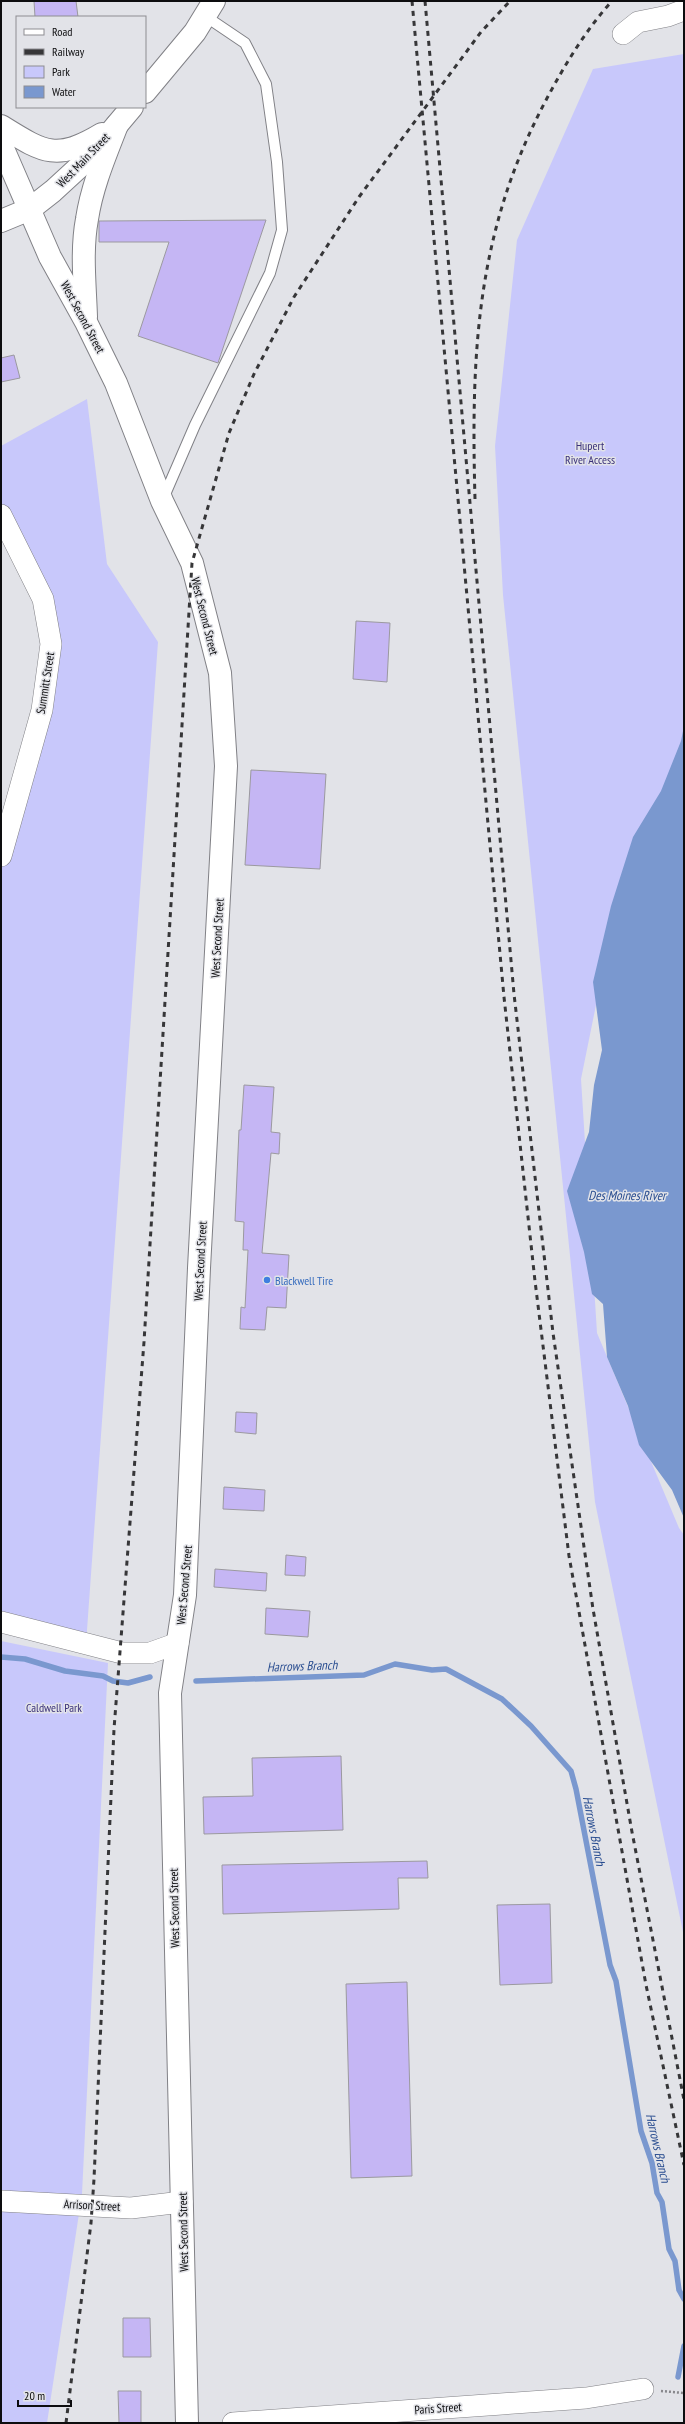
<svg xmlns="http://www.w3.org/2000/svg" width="685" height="2424" viewBox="0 0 685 2424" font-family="'PT Sans Narrow',sans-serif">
	<rect width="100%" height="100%" fill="#e2e3e8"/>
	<!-- green -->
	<g fill="#c8c8fb">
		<polygon points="684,54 684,736 612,926 581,1079 597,1333 679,1528 684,1535 684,1937 595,1502 503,595 495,446 517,240 593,69"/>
		<polygon points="87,399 107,564 158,642 86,1644 1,1622 1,856 51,644 1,515 1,446"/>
		<polygon points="1,1641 108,1663 82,2194 47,2423 1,2423"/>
	</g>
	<!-- water -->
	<polygon fill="#7a98cf" points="684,726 684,1518 672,1490 639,1445 628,1406 607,1357 603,1304 592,1294 584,1252 567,1191 589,1132 594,1085 602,1050 593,982 611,906 633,837 661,791 681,741"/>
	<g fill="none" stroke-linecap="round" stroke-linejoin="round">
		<!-- stream -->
		<g stroke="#7a98cf" stroke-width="5.5">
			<polyline points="1,1657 25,1659 65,1671 103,1676 113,1681 128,1683 150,1677"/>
			<polyline points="196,1681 364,1675 395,1664 432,1670 446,1669 502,1699 531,1726 571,1771 576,1789 610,1965 616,1981 641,2131 652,2163 657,2193 662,2202 669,2249 675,2261 679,2290 684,2299"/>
			<polyline points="678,2377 684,2346"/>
		</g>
	</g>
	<!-- building -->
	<g fill="#c5b6f4" stroke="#9b999f">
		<polygon points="34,1 76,1 78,17 35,17"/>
		<polygon points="266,220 218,363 138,336 169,242 99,242 99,221"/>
		<polygon points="14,355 20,378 1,382 1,358"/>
		<polygon points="356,621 390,623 387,682 353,679"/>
		<polygon points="251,770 326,774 320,869 245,865"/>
		<polygon points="244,1085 274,1087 271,1132 280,1133 279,1154 271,1153 262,1253 289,1255 286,1308 267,1307 265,1330 240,1329 241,1307 245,1308 248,1250 243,1250 244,1222 235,1221 239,1130 241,1130"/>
		<polygon points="236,1412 257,1413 256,1434 235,1432"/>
		<polygon points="224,1487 265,1490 264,1511 223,1509"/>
		<polygon points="286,1555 306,1557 305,1576 285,1575"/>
		<polygon points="215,1569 267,1573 266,1591 214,1587"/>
		<polygon points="266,1608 310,1611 308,1637 265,1634"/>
		<polygon points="341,1756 343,1830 204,1834 203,1797 253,1796 252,1758"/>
		<polygon points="427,1861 428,1878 398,1878 399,1909 223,1914 222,1865"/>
		<polygon points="550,1904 552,1983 500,1985 497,1905"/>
		<polygon points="407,1982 412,2176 351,2178 346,1984"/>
		<polygon points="123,2318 150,2318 151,2357 123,2357"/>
		<polygon points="118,2391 141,2391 141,2423 119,2423"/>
	</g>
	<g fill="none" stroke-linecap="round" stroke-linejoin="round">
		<defs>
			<polyline id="service" points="163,499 195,425 270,273 282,230 277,162 266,84 245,43 205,16"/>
			<g id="minor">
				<polyline points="623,34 638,22 668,16 684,10"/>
				<polyline points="1,515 43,599 51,644 42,710 1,856"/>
				<polyline points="1,1622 122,1653 150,1653 178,1643"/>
				<polyline points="1,2201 131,2208 182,2202"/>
				<polyline points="233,2423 586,2398 643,2389"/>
			</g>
			<g id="secondary">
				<polyline points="145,92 195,32 214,1"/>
				<path d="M1 126C43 152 56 162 102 134"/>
				<polyline points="1,144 50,257 86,322 116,383 162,501 192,563 220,673 226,766 199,1268 185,1595 170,1693 187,2423"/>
				<polyline points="1,221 30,209 53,191 90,157 132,107"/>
				<path d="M86 317C85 285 81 251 87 219 92 186 105 156 117 125"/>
			</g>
		</defs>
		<!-- service casing -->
		<use href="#service" stroke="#818186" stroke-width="12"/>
		<!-- minor casing -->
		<use href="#minor" stroke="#818186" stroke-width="22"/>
		<!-- secondary casing -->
		<use href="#secondary" stroke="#818186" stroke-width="24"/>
		<!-- path -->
		<polyline stroke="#87878b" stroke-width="2.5" stroke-dasharray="2 2" stroke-linecap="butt" points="661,2391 684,2393"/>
		<!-- service -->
		<use href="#service" stroke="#fff" stroke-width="10"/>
		<!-- minor -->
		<use href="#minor" stroke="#fff" stroke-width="21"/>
		<!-- secondary -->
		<use href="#secondary" stroke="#fff" stroke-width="22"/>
		<!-- rail -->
		<g stroke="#363638" stroke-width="3" stroke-dasharray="5 5" stroke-linecap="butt">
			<polyline points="412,1 504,997 535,1281 569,1556 646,1985 684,2165"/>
			<polyline points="425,1 514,994 553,1333 593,1609 632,1832 684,2100"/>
			<path d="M475 499C471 354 476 233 545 102 564 66 585 31 612 1"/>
			<polyline points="66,2423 91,2223 94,2179 114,1729 144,1342 192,563 229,433 254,374 294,297 359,197 481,32 510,1"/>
		</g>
	</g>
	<!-- markers -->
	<circle fill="#3f7fe0" stroke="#e2e3e8" stroke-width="1.5" cx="267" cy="1280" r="4"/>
	<g text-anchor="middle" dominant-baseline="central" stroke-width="3" stroke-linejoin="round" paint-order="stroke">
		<!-- street labels -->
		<g font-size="12" fill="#0d0d0f" stroke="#e2e3e8">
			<text transform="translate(83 160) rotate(-46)">West Main Street</text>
			<text transform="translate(83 317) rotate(62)">West Second Street</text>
			<text transform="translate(205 616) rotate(76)">West Second Street</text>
			<text transform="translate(45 683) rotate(-81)">Summitt Street</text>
			<text transform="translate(217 938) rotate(-87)">West Second Street</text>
			<text transform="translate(200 1261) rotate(-87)">West Second Street</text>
			<text transform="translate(184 1585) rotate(-85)">West Second Street</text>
			<text transform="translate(174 1908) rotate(-91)">West Second Street</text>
			<text transform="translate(92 2205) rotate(3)">Arrison Street</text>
			<text transform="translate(183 2232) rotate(-91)">West Second Street</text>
			<text transform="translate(438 2408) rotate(-4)">Paris Street</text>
		</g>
		<!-- park labels -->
		<g font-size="12" fill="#3b327a" stroke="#e2e3e8">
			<text x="590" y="445">Hupert<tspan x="590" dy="14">River Access</tspan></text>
			<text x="54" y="1707">Caldwell Park</text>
		</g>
		<!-- shop labels -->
		<g font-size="12" fill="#366cbe" stroke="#e2e3e8" text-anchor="start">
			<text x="275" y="1280">Blackwell Tire</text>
		</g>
		<!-- water labels -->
		<g font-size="13" font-style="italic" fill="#294d90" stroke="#e2e3e8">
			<text x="627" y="1195">Des Moines River</text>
			<text transform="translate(302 1666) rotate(-2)">Harrows Branch</text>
			<text transform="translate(594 1831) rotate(79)">Harrows Branch</text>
			<text transform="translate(658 2148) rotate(77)">Harrows Branch</text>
		</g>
	</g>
	<!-- border -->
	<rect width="685" height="2424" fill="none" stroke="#0d0d0f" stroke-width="4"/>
	<!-- legend -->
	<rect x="16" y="16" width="130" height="92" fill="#e2e3e8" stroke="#8d8d91"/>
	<rect x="24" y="29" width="20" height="6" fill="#ffffff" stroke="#8d8d91"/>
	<text x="52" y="36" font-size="12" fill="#0d0d0f">Road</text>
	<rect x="24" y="49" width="20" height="6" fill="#363638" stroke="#8d8d91"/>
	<text x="52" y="56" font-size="12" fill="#0d0d0f">Railway</text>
	<rect x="24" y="66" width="20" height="12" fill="#c8c8fb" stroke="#8d8d91"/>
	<text x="52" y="76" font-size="12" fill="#0d0d0f">Park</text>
	<rect x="24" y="86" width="20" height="12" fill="#7a98cf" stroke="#8d8d91"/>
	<text x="52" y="96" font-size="12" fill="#0d0d0f">Water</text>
	<!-- scale -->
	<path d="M18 2400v6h53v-6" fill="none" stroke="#0d0d0f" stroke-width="2"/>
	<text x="24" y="2400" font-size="12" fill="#0d0d0f" stroke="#e2e3e8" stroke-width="3" paint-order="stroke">20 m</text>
</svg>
